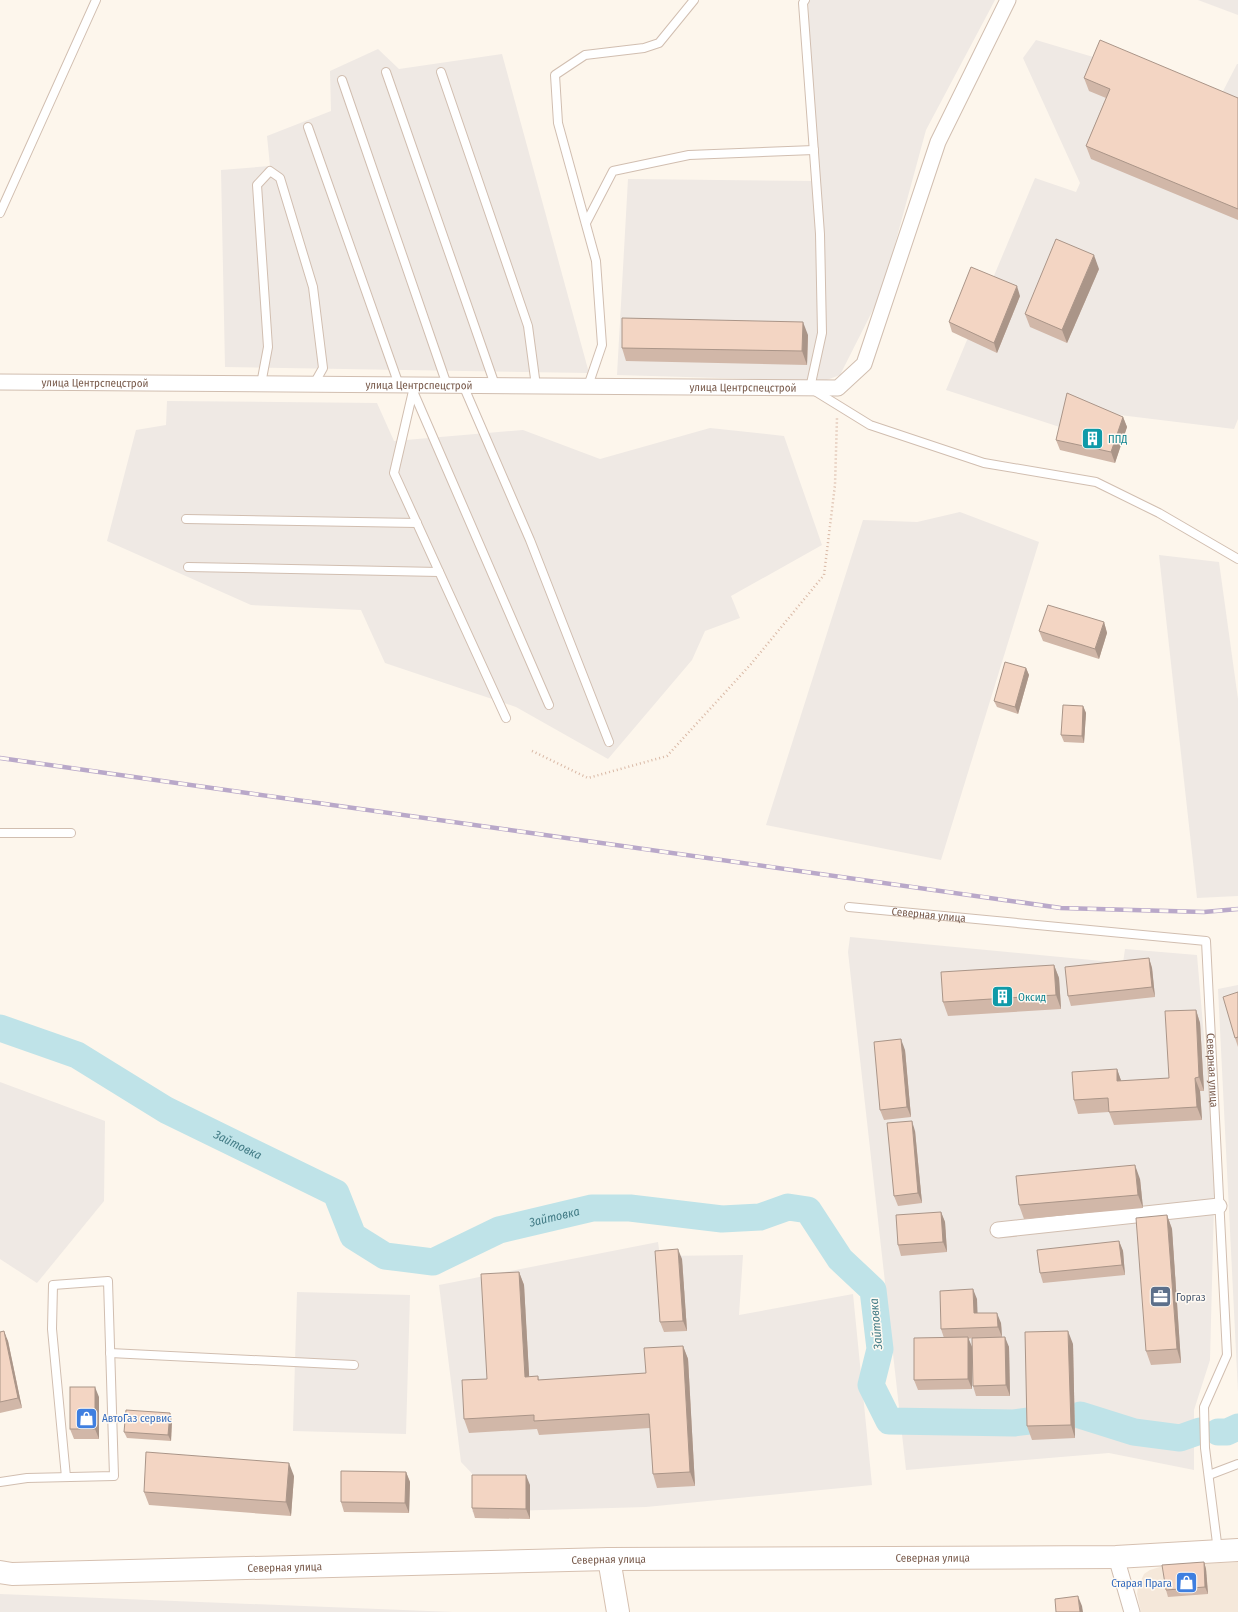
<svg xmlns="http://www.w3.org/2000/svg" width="1238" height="1612" viewBox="0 0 1238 1612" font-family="'Fira Sans Condensed',sans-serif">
	<rect width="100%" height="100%" fill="#fdf6ec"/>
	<!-- residential -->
	<polygon fill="#f5e8da" points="1238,1562 1238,1612 1141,1612 1137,1594 1138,1587 1144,1574 1150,1570 1163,1566"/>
	<!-- industrial -->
	<g fill="#efe9e4">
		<polygon points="808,0 995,0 926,130 882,292 840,375 824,381 617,375 628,179 815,181"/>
		<polygon points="1198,0 1238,0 1238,15"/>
		<polygon points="1036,40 1221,95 1237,64 1238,64 1238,419 1234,429 1087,411 1078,433 946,390 1035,178 1076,192 1080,183 1023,58"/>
		<polygon points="378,49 399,69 502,54 589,373 225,367 221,170 270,166 267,136 331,111 330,71"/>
		<polygon points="167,401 377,403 394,441 523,430 600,459 710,428 784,436 822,545 731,596 740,618 705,631 692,660 608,759 516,707 385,663 361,610 251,605 107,541 136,430 166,425"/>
		<polygon points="960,512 1039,542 941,860 766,825 863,520 917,522"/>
		<polygon points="1159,555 1219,562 1238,699 1238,896 1197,898"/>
		<polygon points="850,937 1123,963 1125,949 1197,955 1215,1166 1210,1360 1194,1410 1194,1470 1109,1453 906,1470 848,952"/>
		<polygon points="1238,985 1238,1392 1218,989"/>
		<polygon points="0,1082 105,1121 104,1201 37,1283 0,1259"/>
		<polygon points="658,1242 660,1256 743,1255 739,1315 853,1294 872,1485 646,1507 472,1512 482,1484 461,1462 439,1285"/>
		<polygon points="297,1292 410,1295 406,1434 293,1431"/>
		<polygon points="0,1594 453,1612 0,1612"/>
	</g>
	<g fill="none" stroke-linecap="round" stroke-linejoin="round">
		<!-- river -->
		<g stroke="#bfe3e8" stroke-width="27">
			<path id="s1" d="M0 1028 77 1055 166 1110 336 1193 353 1236 385 1256 433 1262 499 1230 592 1208H630L722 1219 760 1217 788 1207 808 1210 840 1259 873 1290 880 1349 871 1385 889 1421 1014 1423 1029 1421"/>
			<polyline points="1080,1415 1134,1432 1180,1438 1200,1431"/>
			<polyline points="1218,1432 1227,1432 1238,1427"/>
		</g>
		<defs>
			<g id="service">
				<polyline points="805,0 803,3 820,234 822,333 810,388 870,425 984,463 1096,482 1159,513 1238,559"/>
				<polyline points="386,72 495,385"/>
				<polyline points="441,72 528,326 536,386"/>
				<polyline points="342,80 447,385"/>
				<polyline points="308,127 399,385"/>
				<polyline points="0,213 96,0"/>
				<polyline points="586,223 613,171 689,155 814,150"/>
				<polyline points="261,384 268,347 257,185 270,171 280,178 313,287 323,368 314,384"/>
				<polyline points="463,385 530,540 609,742"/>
				<polyline points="588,386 602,345 596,261 558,123 555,75 585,55 644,48 659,43 694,0"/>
				<polyline points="413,391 394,473 506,718"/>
				<polyline points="413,391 549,705"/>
				<polyline points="186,519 417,523"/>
				<polyline points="188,567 439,572"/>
				<polyline points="0,833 71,833"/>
				<path id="s2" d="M849 907 1206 941 1227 1355 1204 1407 1205 1448 1218 1551"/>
				<polyline points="110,1353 354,1365"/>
				<polyline points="1209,1475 1238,1464"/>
				<polyline points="0,1482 27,1478 114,1476 108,1281 53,1285 52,1329 66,1477"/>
			</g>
			<g id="minor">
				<path id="s3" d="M0 382 838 388 864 364 938 142 1008 0"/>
				<polyline points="998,1230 1219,1206"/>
				<polyline points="1116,1557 1132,1612"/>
			</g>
			<g id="secondary">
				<polyline points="609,1559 618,1612"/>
				<path id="s4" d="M0 1572 12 1574 609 1559 1116 1557 1238 1550"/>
			</g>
		</defs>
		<!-- service casing -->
		<use href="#service" stroke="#d1beb0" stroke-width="10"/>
		<!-- minor casing -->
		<use href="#minor" stroke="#d1beb0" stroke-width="17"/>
		<!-- secondary casing -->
		<use href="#secondary" stroke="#d6c0b0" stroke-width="24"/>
		<!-- path -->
		<polyline stroke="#d9b8a5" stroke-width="2.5" stroke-dasharray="1 3" stroke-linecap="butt" points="532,751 588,778 667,756 751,664 824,575 835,485 837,418"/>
		<!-- service -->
		<use href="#service" stroke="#fff" stroke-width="8"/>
		<!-- minor -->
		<use href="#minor" stroke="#fff" stroke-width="15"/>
		<!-- secondary -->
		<use href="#secondary" stroke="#fff" stroke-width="22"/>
		<defs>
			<polyline id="rail" points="0,758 1061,908 1204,912 1238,909"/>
		</defs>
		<!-- rail casing -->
		<use href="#rail" stroke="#b9a8c9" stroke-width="4.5"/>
		<!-- rail -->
		<use href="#rail" stroke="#fffaf3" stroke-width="3" stroke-dasharray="9" stroke-linecap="butt"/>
	</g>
	<!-- wall -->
	<g fill="#d1b7a8">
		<polygon points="1084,78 1238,98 1238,220 1091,159 1086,146 1106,98 1089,91"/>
		<polygon points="1099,269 1067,343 1030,327 1025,314"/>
		<polygon points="1020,296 997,353 952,332 949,322"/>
		<polygon points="808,335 807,365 626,361 622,348"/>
		<polygon points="1123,417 1127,427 1115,463 1060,450 1056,440"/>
		<polygon points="1104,622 1107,633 1099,659 1043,641 1039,631"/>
		<polygon points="1026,668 1029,675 1018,714 997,707 994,701"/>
		<polygon points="1083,706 1086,713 1084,743 1064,742 1061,735"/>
		<polygon points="1149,958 1152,968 1155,997 1071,1006 1068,996"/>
		<polygon points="1054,965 1059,978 1061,1009 948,1016 943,1002"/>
		<polygon points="1238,992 1238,1047 1235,1038"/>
		<polygon points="1196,1010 1200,1023 1204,1091 1200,1091 1202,1120 1114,1125 1109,1112 1078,1114 1074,1100 1117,1069 1121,1081 1169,1078"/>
		<polygon points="905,1050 911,1117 884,1120 880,1110"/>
		<polygon points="915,1131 922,1203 898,1206 894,1196"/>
		<polygon points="1140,1179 1143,1208 1024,1219 1019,1205"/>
		<polygon points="941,1212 945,1222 947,1252 901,1256 898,1245"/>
		<polygon points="1167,1215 1172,1229 1181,1363 1151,1365 1146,1351"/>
		<polygon points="1119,1241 1123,1251 1125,1275 1043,1283 1040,1273"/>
		<polygon points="682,1259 687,1331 664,1332 660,1322"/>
		<polygon points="519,1272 524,1285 529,1377 538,1376 539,1380 646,1373 683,1346 688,1359 695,1486 657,1488 653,1474 650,1428 539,1435 537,1429 469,1433 464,1419 487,1379"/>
		<polygon points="977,1299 977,1313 1001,1323 1002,1337 1009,1347 1010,1396 976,1396 973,1386 972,1338 968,1339 972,1347 972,1389 918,1390 914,1380 944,1338 941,1329"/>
		<polygon points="0,1332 8,1341 22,1408 0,1413"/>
		<polygon points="1073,1344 1075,1438 1032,1440 1027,1426"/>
		<polygon points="99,1397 99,1439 74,1439 70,1429"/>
		<polygon points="170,1413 172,1420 171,1441 127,1438 124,1432"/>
		<polygon points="406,1472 410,1482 409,1513 344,1512 341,1502"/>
		<polygon points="294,1476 291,1516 149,1505 144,1492"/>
		<polygon points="530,1485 530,1519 475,1518 472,1508"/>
		<polygon points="1204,1562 1206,1569 1208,1594 1168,1597 1166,1590"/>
	</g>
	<!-- shaded-wall -->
	<g fill="#aa9588">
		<polygon points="1094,255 1099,269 1067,343 1062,330"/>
		<polygon points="1017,286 1020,296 997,353 994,343"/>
		<polygon points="803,322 808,335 807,365 802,351"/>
		<polygon points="1123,417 1127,427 1115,463 1111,452"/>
		<polygon points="1104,622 1107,633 1099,659 1095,649"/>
		<polygon points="1026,668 1029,675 1018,714 1015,707"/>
		<polygon points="1083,706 1086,713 1084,743 1082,736"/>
		<polygon points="1149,958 1152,968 1155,997 1152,987"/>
		<polygon points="1054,965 1059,978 1061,1009 1056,995"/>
		<polygon points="1196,1010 1200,1023 1204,1091 1199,1077"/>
		<polygon points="901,1039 905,1050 911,1117 907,1107"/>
		<polygon points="1117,1069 1122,1083 1117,1081"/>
		<polygon points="1195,1078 1200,1091 1202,1120 1197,1107"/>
		<polygon points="912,1121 915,1131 922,1203 918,1193"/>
		<polygon points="1135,1165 1140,1179 1143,1208 1138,1195"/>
		<polygon points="941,1212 945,1222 947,1252 943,1242"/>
		<polygon points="1167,1215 1172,1229 1181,1363 1177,1349"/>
		<polygon points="1119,1241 1123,1251 1125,1275 1122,1265"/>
		<polygon points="678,1249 682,1259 687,1331 683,1321"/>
		<polygon points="519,1272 524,1285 530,1391 525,1377"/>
		<polygon points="973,1289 977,1299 978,1324 974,1313"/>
		<polygon points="997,1313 1001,1323 1002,1337 998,1327"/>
		<polygon points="4,1331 8,1341 22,1408 18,1398"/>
		<polygon points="1068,1331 1073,1344 1075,1438 1071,1425"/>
		<polygon points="968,1337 972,1347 972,1389 968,1379"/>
		<polygon points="1005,1337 1009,1347 1010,1396 1006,1385"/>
		<polygon points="683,1346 688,1359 695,1486 690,1472"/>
		<polygon points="95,1387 99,1397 99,1439 95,1429"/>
		<polygon points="170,1413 172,1420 171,1441 168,1435"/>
		<polygon points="289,1463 294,1476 291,1516 286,1502"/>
		<polygon points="406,1472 410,1482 409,1513 405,1503"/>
		<polygon points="526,1475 530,1485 530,1519 526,1509"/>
		<polygon points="1204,1562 1206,1569 1208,1594 1205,1587"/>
		<polygon points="1078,1596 1082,1606 1083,1612 1080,1612"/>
	</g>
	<!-- building -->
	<g fill="#f3d5c3" stroke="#aa9588">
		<polygon points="1100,40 1238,98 1238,209 1086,146 1110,89 1084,78"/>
		<polygon points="1056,239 1094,255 1062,330 1025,314"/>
		<polygon points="971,267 1017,286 994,343 949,322"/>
		<polygon points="622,318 803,322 802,351 622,348"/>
		<polygon points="1067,393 1123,417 1111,452 1056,440"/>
		<polygon points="1048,605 1104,622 1095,649 1039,631"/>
		<polygon points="1005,662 1026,668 1015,707 994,701"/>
		<polygon points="1063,705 1083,706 1082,736 1061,735"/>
		<polygon points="1149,958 1152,987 1068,996 1065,967"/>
		<polygon points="1054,965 1056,995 943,1002 941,972"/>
		<polygon points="1238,992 1238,1037 1235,1038 1223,997"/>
		<polygon points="1196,1010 1199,1077 1195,1078 1197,1107 1109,1112 1108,1098 1074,1100 1072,1072 1117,1069 1117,1081 1169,1078 1165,1011"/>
		<polygon points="901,1039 907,1107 880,1110 874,1042"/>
		<polygon points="912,1121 918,1193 894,1196 887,1123"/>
		<polygon points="1135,1165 1138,1195 1019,1205 1016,1176"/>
		<polygon points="941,1212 943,1242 898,1245 896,1215"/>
		<polygon points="1167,1215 1177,1349 1146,1351 1136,1218"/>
		<polygon points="1119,1241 1122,1265 1040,1273 1037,1250"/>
		<polygon points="678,1249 683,1321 660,1322 655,1251"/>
		<polygon points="519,1272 525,1377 538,1376 538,1380 646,1373 644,1348 683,1346 690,1472 653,1474 649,1414 534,1421 534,1415 464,1419 462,1380 487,1379 481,1274"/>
		<polygon points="973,1289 974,1313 997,1313 998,1327 941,1329 940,1291"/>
		<polygon points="4,1331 18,1398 0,1402 0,1332"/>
		<polygon points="1068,1331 1071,1425 1027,1426 1025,1332"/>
		<polygon points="968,1337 968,1379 914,1380 914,1338"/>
		<polygon points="1005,1337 1006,1385 973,1386 972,1338"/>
		<rect x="70" y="1387" width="25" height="42"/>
		<polygon points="126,1410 170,1413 168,1435 124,1432"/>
		<polygon points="146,1452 289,1463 286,1502 144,1492"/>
		<polygon points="341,1471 406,1472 405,1503 341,1502"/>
		<polygon points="472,1475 526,1475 526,1509 472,1508"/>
		<polygon points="1204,1562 1205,1587 1166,1590 1162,1565"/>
		<polygon points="1078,1596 1080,1612 1056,1612 1055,1599"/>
	</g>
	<!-- icons -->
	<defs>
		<symbol id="building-square" viewBox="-11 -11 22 22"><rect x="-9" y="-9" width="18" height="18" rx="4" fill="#0f9aa8" stroke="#fffaf3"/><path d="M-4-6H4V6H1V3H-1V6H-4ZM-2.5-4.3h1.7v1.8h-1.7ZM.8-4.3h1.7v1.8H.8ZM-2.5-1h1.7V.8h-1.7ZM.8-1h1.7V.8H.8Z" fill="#fff"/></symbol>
		<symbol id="office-square" viewBox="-11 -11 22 22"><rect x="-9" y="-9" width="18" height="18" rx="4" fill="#5c6f8a" stroke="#fffaf3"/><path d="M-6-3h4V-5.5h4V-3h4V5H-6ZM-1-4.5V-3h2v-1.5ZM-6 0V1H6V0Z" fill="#fff"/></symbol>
		<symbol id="shop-square" viewBox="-11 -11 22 22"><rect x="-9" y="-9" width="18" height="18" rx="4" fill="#3f7fe0" stroke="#fffaf3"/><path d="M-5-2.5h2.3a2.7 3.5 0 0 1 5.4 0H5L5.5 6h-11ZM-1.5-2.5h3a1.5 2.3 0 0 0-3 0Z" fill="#fff"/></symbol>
	</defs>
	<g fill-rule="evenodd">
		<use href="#building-square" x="1080" y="426" width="25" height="25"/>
		<use href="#building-square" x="990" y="984" width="25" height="25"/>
		<use href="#office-square" x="1148" y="1284" width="25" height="25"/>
		<use href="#shop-square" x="74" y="1406" width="25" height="25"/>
		<use href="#shop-square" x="1174" y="1570" width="25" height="25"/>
	</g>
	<g text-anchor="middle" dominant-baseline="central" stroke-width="3" stroke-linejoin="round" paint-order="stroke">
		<!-- street labels -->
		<g font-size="11" fill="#7a5c4d" stroke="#fffaf3">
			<text stroke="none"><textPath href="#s3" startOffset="95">улица Центрспецстрой</textPath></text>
			<text stroke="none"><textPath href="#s3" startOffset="419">улица Центрспецстрой</textPath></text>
			<text stroke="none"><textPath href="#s3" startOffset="743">улица Центрспецстрой</textPath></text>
			<text stroke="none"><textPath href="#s2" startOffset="80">Северная улица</textPath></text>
			<text stroke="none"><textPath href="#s2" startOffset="488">Северная улица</textPath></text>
			<text stroke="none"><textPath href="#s4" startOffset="933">Северная улица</textPath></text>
			<text stroke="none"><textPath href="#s4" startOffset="609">Северная улица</textPath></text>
			<text stroke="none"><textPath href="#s4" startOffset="285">Северная улица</textPath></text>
		</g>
		<!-- culture labels -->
		<g font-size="11" fill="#0d838f" stroke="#fffaf3" text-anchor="start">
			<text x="1108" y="439">ППД</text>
			<text x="1018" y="997">Оксид</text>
		</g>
		<!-- service labels -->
		<g font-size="11" fill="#4e5e75" stroke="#fffaf3" text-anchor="start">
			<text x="1176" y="1297">Горгаз</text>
		</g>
		<!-- shop labels -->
		<g font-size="11" fill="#366cbe" stroke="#fffaf3" text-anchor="start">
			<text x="102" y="1418">АвтоГаз сервис</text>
			<text x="1172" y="1583" text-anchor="end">Старая Прага</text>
		</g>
		<!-- water labels -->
		<g font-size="12" font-style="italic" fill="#437c86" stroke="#fffaf3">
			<text stroke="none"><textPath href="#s1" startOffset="266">Зайтовка</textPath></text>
			<text stroke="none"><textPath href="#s1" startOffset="638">Зайтовка</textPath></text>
			<text transform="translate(876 1324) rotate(-95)">Зайтовка</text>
		</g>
	</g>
</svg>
